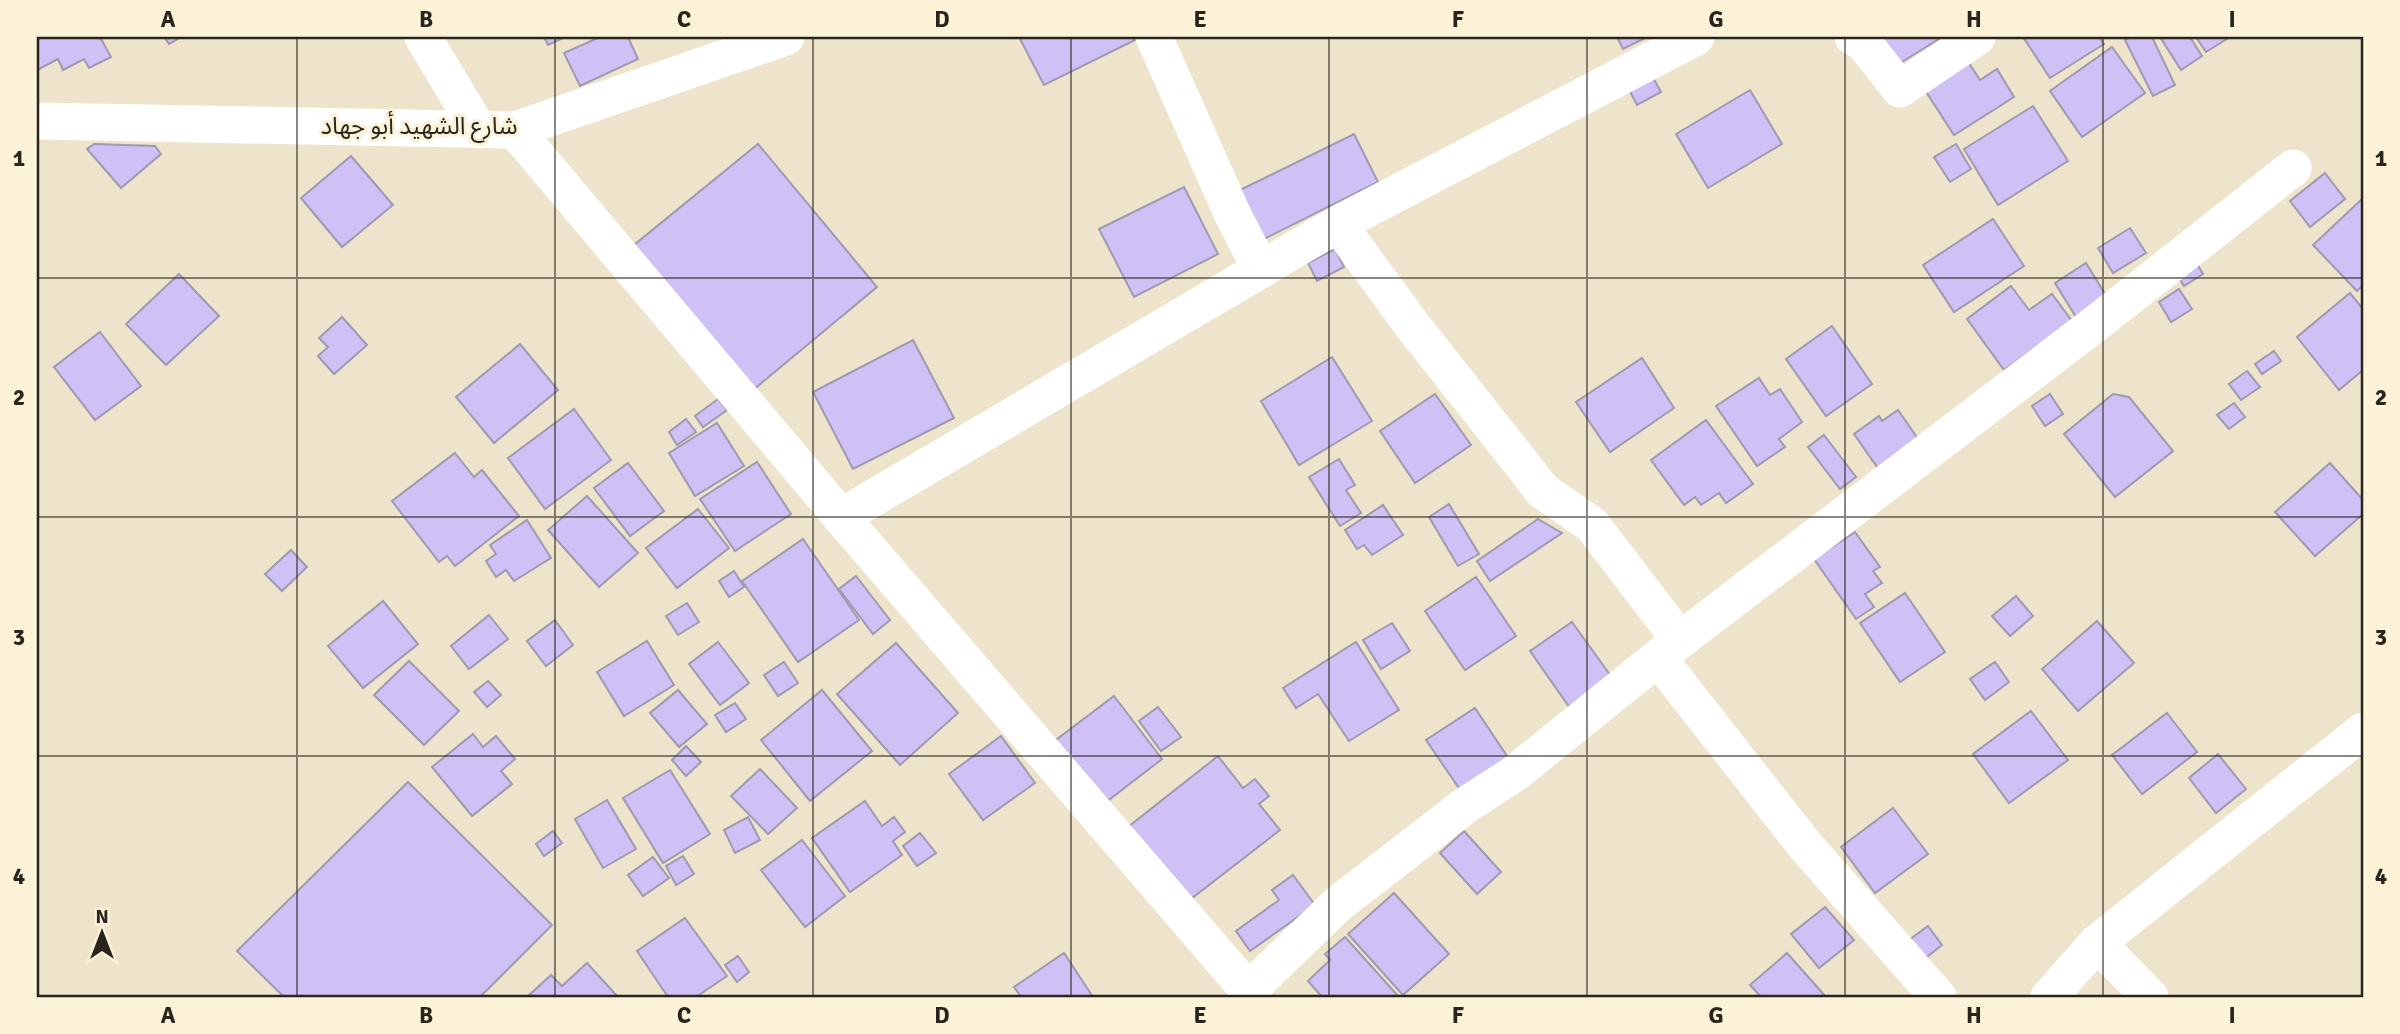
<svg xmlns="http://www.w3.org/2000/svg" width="2400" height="1034" viewBox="0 0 2400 1034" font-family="Signika,'Noto Sans Arabic',sans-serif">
	<rect width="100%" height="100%" fill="#ede4cb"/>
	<!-- building -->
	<g fill="#cfc1f5" stroke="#9f99b1" stroke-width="2">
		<polygon points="37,37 100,37 111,57 89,68 84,59 63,70 58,59 37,70"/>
		<polygon points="164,37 181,37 169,44"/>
		<polygon points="544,37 565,37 548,45"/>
		<polygon points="600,37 628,37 638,59 580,86 564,53"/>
		<polygon points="1019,37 1133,37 1135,40 1044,85"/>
		<polygon points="1617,37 1647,37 1623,49"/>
		<polygon points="1874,37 1942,37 1894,67"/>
		<polygon points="2023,37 2099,37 2104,44 2050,78"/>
		<polygon points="2131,37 2152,37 2175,85 2153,96 2125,40"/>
		<polygon points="2160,37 2190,37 2202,56 2181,70"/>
		<polygon points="2196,37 2230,37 2206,52"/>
		<polygon points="2112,47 2145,93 2082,137 2050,91"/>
		<polygon points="1967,60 1980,80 1997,69 2014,97 1954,135 1923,87"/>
		<polygon points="1650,72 1661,92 1637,105 1626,84"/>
		<polygon points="1750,90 1782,144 1708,188 1676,134"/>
		<polygon points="2033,106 2068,161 1998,205 1964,149"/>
		<polygon points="1354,134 1378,182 1264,239 1240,190"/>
		<polygon points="94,144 155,146 161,154 121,188 87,149"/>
		<polygon points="758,144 877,287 753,390 634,245"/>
		<polygon points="1956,144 1971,169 1950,182 1934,157"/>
		<polygon points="351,156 393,205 342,247 301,198"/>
		<polygon points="2325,173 2345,199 2310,227 2290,201"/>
		<polygon points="1184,187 1218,254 1134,297 1099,229"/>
		<polygon points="2363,198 2363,285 2357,291 2313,245"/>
		<polygon points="1993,219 2024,266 1954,312 1923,265"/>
		<polygon points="2130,228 2146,253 2113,273 2098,248"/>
		<polygon points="1335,249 1344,267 1317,281 1308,263"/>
		<polygon points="2195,260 2203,274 2184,286 2175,272"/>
		<polygon points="2086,263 2110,302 2079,322 2055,283"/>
		<polygon points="179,274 219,316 166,365 126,324"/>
		<polygon points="2011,286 2029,310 2052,294 2072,321 2004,370 1967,319"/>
		<polygon points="2179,289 2192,309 2171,322 2159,302"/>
		<polygon points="2350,293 2363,309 2363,370 2339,390 2297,337"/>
		<polygon points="342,317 367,345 334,374 318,356 328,347 319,338"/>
		<polygon points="1832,326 1872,384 1826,416 1786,359"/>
		<polygon points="100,332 141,386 95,420 54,367"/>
		<polygon points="913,340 954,418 853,469 813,392"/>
		<polygon points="520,344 558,390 494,443 456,397"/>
		<polygon points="2274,351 2281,361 2262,374 2255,364"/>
		<polygon points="1332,357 1372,421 1299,465 1261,401"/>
		<polygon points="1642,358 1674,408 1610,452 1576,402"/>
		<polygon points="2247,371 2260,387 2241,400 2229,384"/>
		<polygon points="1759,378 1770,395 1780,389 1802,422 1779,439 1785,447 1757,466 1716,406"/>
		<polygon points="1435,394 1471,445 1415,483 1380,431"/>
		<polygon points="2050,394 2063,414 2045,426 2032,406"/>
		<polygon points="2113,394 2129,397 2173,451 2115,497 2064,434"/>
		<polygon points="718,399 727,410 703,427 695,416"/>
		<polygon points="2234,403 2245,417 2229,429 2217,415"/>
		<polygon points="574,409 611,460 545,509 508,458"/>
		<polygon points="1898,410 1923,446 1882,474 1854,434 1879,416 1882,421"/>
		<polygon points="686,419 696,432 677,445 669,432"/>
		<polygon points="1706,420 1753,484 1726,503 1719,493 1701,505 1695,497 1684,505 1651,460"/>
		<polygon points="717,423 744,466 695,496 669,453"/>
		<polygon points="1824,435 1856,477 1840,489 1808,447"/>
		<polygon points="455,453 474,477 482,470 519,516 455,566 447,556 439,562 392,501"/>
		<polygon points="1339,459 1355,485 1346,490 1361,513 1340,526 1309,477"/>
		<polygon points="757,462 791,514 735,551 700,499"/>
		<polygon points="628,463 664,511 630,536 594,488"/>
		<polygon points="2330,463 2363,500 2363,514 2315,556 2275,512"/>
		<polygon points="587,496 638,553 599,587 548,530"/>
		<polygon points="1449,504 1479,554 1458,566 1429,517"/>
		<polygon points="1383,505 1403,535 1372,555 1364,545 1357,549 1345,530"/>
		<polygon points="698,509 729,548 677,588 646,548"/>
		<polygon points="1538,519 1562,533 1490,581 1477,561"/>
		<polygon points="527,520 551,558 514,581 506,570 496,577 486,561 496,554 490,545"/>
		<polygon points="1855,532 1880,567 1873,571 1882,583 1865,594 1874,607 1856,619 1814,559"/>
		<polygon points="803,539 859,620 798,662 742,581"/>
		<polygon points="291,550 307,567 282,591 265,574"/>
		<polygon points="734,571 744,587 729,597 719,581"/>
		<polygon points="856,576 890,620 873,634 839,589"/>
		<polygon points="1476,577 1516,636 1465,670 1425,611"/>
		<polygon points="1905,593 1945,652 1900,682 1860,623"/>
		<polygon points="2016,596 2033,616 2010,636 1992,616"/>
		<polygon points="383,601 418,644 363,688 328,646"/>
		<polygon points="687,603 699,622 678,635 666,616"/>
		<polygon points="489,615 508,639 469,669 451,646"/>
		<polygon points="555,620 573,645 546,666 527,641"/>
		<polygon points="2097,621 2134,663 2078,711 2042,669"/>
		<polygon points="1572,622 1613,679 1570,708 1530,651"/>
		<polygon points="1392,623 1410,651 1381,669 1363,640"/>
		<polygon points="647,641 674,685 624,716 597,672"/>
		<polygon points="718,642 749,683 720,705 689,664"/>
		<polygon points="1356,642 1399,710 1349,741 1318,694 1296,708 1283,688"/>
		<polygon points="896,643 958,713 900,765 837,694"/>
		<polygon points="409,661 459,711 424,745 374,695"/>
		<polygon points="784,662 798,683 778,696 764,675"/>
		<polygon points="1995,662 2009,682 1985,700 1970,679"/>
		<polygon points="488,681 501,695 487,707 474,692"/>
		<polygon points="678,690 707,724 679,747 650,713"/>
		<polygon points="822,690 872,751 810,801 761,740"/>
		<polygon points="1114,696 1162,759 1105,803 1056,740"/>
		<polygon points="735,703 746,719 726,732 715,715"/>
		<polygon points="1158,707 1181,737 1161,751 1139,721"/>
		<polygon points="1475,708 1511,762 1463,794 1426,740"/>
		<polygon points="2031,711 2068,760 2009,803 1973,754"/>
		<polygon points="2167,713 2197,752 2142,794 2112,755"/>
		<polygon points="473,734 483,747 496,736 515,759 501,771 512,784 472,816 432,767"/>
		<polygon points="1001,736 1035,783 983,820 949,774"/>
		<polygon points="686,746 701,762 686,776 672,760"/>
		<polygon points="2218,754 2246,789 2216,813 2189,778"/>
		<polygon points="1218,756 1243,788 1255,779 1269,796 1259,804 1280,830 1187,902 1128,827"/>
		<polygon points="760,769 797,808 768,834 731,796"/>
		<polygon points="670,770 710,834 663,863 623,798"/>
		<polygon points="408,782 552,925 480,997 284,997 237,951"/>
		<polygon points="607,800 636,849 603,868 575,819"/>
		<polygon points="865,801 882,826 894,817 905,832 893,841 902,855 850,892 812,838"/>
		<polygon points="1893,808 1928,854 1875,893 1841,847"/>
		<polygon points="748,817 760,840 735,853 724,830"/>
		<polygon points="553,831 562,843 544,856 536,844"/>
		<polygon points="1464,831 1501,872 1477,894 1440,853"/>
		<polygon points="920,833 936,853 917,866 903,846"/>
		<polygon points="802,840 845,896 805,927 761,870"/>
		<polygon points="683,856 694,874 676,885 666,866"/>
		<polygon points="653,857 669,878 643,896 628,875"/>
		<polygon points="1293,875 1315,905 1250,951 1236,931 1279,900 1272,890"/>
		<polygon points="1394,893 1449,954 1403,995 1348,934"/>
		<polygon points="1825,907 1854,940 1819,968 1791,934"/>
		<polygon points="685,918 727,976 696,997 668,997 637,951"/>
		<polygon points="1928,926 1942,945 1923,960 1909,940"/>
		<polygon points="1345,937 1399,997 1322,997 1308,981 1330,960 1325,954"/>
		<polygon points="1064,953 1093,997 1021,997 1014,987"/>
		<polygon points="1787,953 1826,997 1761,997 1750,985"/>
		<polygon points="738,956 749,972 737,982 725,965"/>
		<polygon points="587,963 618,997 527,997 551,975 562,986"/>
	</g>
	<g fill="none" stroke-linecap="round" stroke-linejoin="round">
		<!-- minor -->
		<g stroke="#fff" stroke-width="37">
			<polyline points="423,37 478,129"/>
			<polyline points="1154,37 1232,213 1261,270"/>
			<polyline points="1853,37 1863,42 1900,89 1977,37"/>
			<polyline points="37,121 515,130 786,37"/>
			<polyline points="515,130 841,517 1254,997"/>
			<polyline points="1338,224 1412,325 1543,491 1592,525 1680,640"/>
			<polyline points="841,517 1338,224 1696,37"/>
			<polyline points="1658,658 1804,844 1938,997"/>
			<polyline points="2097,943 2150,997"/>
			<polyline points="1248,991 1338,904 1466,805 1514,774 1680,640 2099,321 2293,168"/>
			<polyline points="2049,997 2097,943 2363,731"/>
		</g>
	</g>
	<!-- grid -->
	<path fill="none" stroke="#29251c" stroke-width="2" stroke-opacity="0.55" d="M297 37V997M555 37V997M813 37V997M1071 37V997M1329 37V997M1587 37V997M1845 37V997M2103 37V997M37 278H2363M37 517H2363M37 756H2363"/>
	<g text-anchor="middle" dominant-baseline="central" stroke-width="6" stroke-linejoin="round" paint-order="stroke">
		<!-- street labels -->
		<g font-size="24" fill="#29251c" stroke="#fbf2d8">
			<text x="419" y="126">شارع الشهيد أبو جهاد</text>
		</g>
	</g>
	<!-- border -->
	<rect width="2400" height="1034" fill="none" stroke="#fbf2d8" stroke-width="77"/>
	<!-- north arrow -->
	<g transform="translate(102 933)" stroke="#fbf2d8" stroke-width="5" paint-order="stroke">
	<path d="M0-5L12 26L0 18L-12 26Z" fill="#29251c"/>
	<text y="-10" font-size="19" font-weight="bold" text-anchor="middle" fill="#29251c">N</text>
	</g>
	<rect x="38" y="38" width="2324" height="958" fill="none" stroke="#29251c" stroke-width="2.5"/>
	<g font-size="23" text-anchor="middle" font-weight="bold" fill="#29251c">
		<text x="168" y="27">A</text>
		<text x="426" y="27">B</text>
		<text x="684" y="27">C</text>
		<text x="942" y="27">D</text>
		<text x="1200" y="27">E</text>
		<text x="1458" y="27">F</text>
		<text x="1716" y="27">G</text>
		<text x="1974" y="27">H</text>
		<text x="2232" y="27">I</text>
		<text x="19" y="166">1</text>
		<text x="2381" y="166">1</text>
		<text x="19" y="405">2</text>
		<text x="2381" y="405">2</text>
		<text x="19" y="645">3</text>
		<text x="2381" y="645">3</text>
		<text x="19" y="884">4</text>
		<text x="2381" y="884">4</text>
		<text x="168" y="1023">A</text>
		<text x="426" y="1023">B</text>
		<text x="684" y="1023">C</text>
		<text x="942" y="1023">D</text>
		<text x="1200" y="1023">E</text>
		<text x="1458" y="1023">F</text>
		<text x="1716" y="1023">G</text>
		<text x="1974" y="1023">H</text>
		<text x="2232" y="1023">I</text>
	</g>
</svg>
